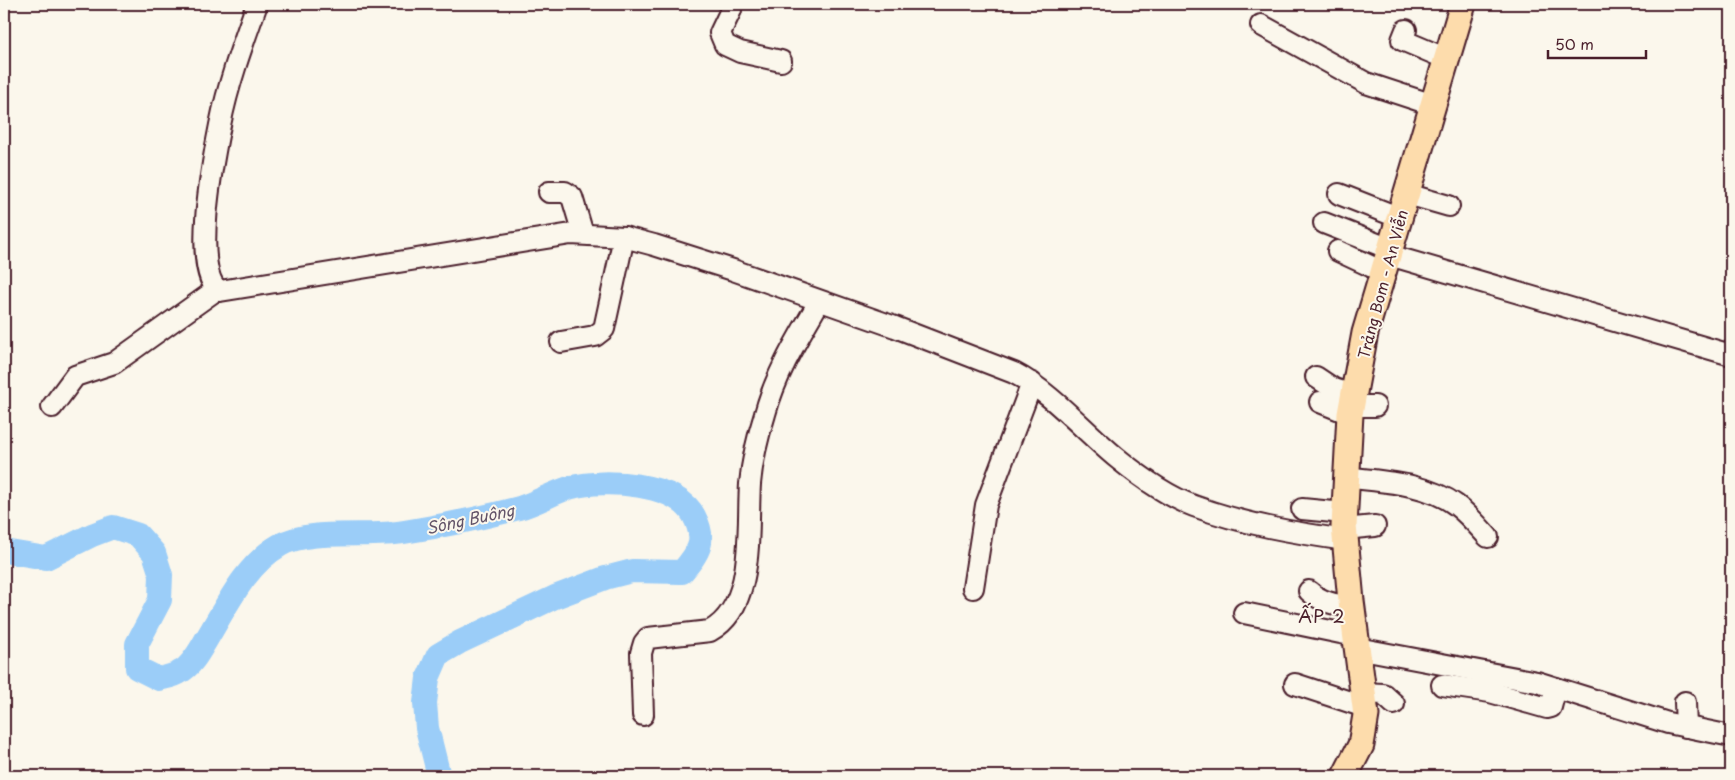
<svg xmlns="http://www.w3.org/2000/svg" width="1735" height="780" viewBox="0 0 1735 780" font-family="'Playpen Sans',sans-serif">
	<rect width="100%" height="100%" fill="#fbf7ec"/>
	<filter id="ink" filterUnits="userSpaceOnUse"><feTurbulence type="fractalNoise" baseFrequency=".02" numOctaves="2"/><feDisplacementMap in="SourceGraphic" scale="10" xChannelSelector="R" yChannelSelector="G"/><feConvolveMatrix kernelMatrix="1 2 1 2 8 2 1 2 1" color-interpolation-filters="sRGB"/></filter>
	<g filter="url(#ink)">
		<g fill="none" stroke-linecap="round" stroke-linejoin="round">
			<!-- river -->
			<path stroke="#9bcdf8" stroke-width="24" d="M4 551 46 558 92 535 113 527 138 535 154 553 161 575 160 600 137 644V668L159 679C166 677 174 676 180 672 192 666 200 650 206 640 226 607 245 565 280 545 311 528 369 538 404 532 442 526 481 518 519 508 537 503 554 492 572 487 605 479 676 482 694 516 707 541 699 552 682 572L632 571 605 578 555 597 460 642 438 655 428 678 425 703 427 728 439 776"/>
			<defs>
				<g id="minor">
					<path d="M257 4C243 43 228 84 220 125 214 155 190 274 220 291L571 234 624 237 654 245 733 270 895 327 1014 373C1051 392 1084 431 1117 458 1139 476 1167 496 1194 506 1243 524 1295 533 1346 540"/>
					<polyline points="729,4 731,10 720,33 725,45 740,52 781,61"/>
					<polyline points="1261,25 1366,83 1433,105"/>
					<polyline points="1406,30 1402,40 1447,59"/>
					<polyline points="549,192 565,192 572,197 583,234"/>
					<polyline points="1339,194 1400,218"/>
					<polyline points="1407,194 1449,206"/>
					<polyline points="1324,223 1390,249"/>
					<polyline points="1338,251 1383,272"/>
					<polyline points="1389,255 1731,355"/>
					<polyline points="561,342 595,336 604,329 624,237"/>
					<polyline points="1316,377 1334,389 1353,395"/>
					<polyline points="1320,402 1350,414"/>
					<polyline points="1352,406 1375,406"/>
					<polyline points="52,407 75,376 114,363 216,290"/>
					<path d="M1345 477C1381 482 1425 482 1456 505 1468 514 1478 526 1488 537"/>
					<polyline points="1302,509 1344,513"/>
					<polyline points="1344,529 1375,526"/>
					<polyline points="973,588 986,505 1032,383"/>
					<path d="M1309 591C1321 602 1335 605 1351 606"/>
					<polyline points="1244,613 1355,636"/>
					<polyline points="1357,648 1537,682 1668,723 1731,736"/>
					<polyline points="1295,684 1365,707"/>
					<polyline points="1442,685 1490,692 1547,708 1551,707 1556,688"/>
					<polyline points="1364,693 1383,694 1394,704"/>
					<polyline points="1685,702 1686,727"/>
					<path d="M643 715 641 653 644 643 648 638 710 631C756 606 747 529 750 484 752 461 758 436 765 414 776 373 798 338 819 302"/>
				</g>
				<polyline id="major" points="1345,776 1361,745 1366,715 1351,601 1344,526 1350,414 1365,333 1463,4"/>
			</defs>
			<!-- minor casing -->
			<use href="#minor" stroke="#4a1f2b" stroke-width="24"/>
			<!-- major casing -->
			<use href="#major" stroke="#4a1f2b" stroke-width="29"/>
			<!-- minor -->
			<use href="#minor" stroke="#fbf7ec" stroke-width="20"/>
			<!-- major -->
			<use href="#major" stroke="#fddcac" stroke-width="25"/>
		</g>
	</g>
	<g text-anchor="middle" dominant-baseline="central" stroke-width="4" stroke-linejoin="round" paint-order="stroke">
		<!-- street labels -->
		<g font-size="15" fill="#4a1f2b" stroke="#fbf7ec">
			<text transform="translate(1382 284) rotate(-75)">Trảng Bom - An Viễn</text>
		</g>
		<!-- water labels -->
		<g font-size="16" font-style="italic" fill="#625368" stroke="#fbf7ec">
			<text transform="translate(470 518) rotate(-12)">Sông Buông</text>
		</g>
		<!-- quarter labels -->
		<g font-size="18" letter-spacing="1" fill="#4a1f2b" stroke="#fbf7ec">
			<text x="1322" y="615">ẤP 2</text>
		</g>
	</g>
	<!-- margin -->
	<rect width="1735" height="780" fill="none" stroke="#fbf7ec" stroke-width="20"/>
	<rect x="10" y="10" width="1715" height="760" fill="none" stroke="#4a1f2b" stroke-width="2" filter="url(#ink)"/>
	<!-- scale -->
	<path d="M1548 50v8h98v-8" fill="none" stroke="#4a1f2b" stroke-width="2.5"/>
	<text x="1555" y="50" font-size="15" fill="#4a1f2b" stroke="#fbf7ec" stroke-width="4" paint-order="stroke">50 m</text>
</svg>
